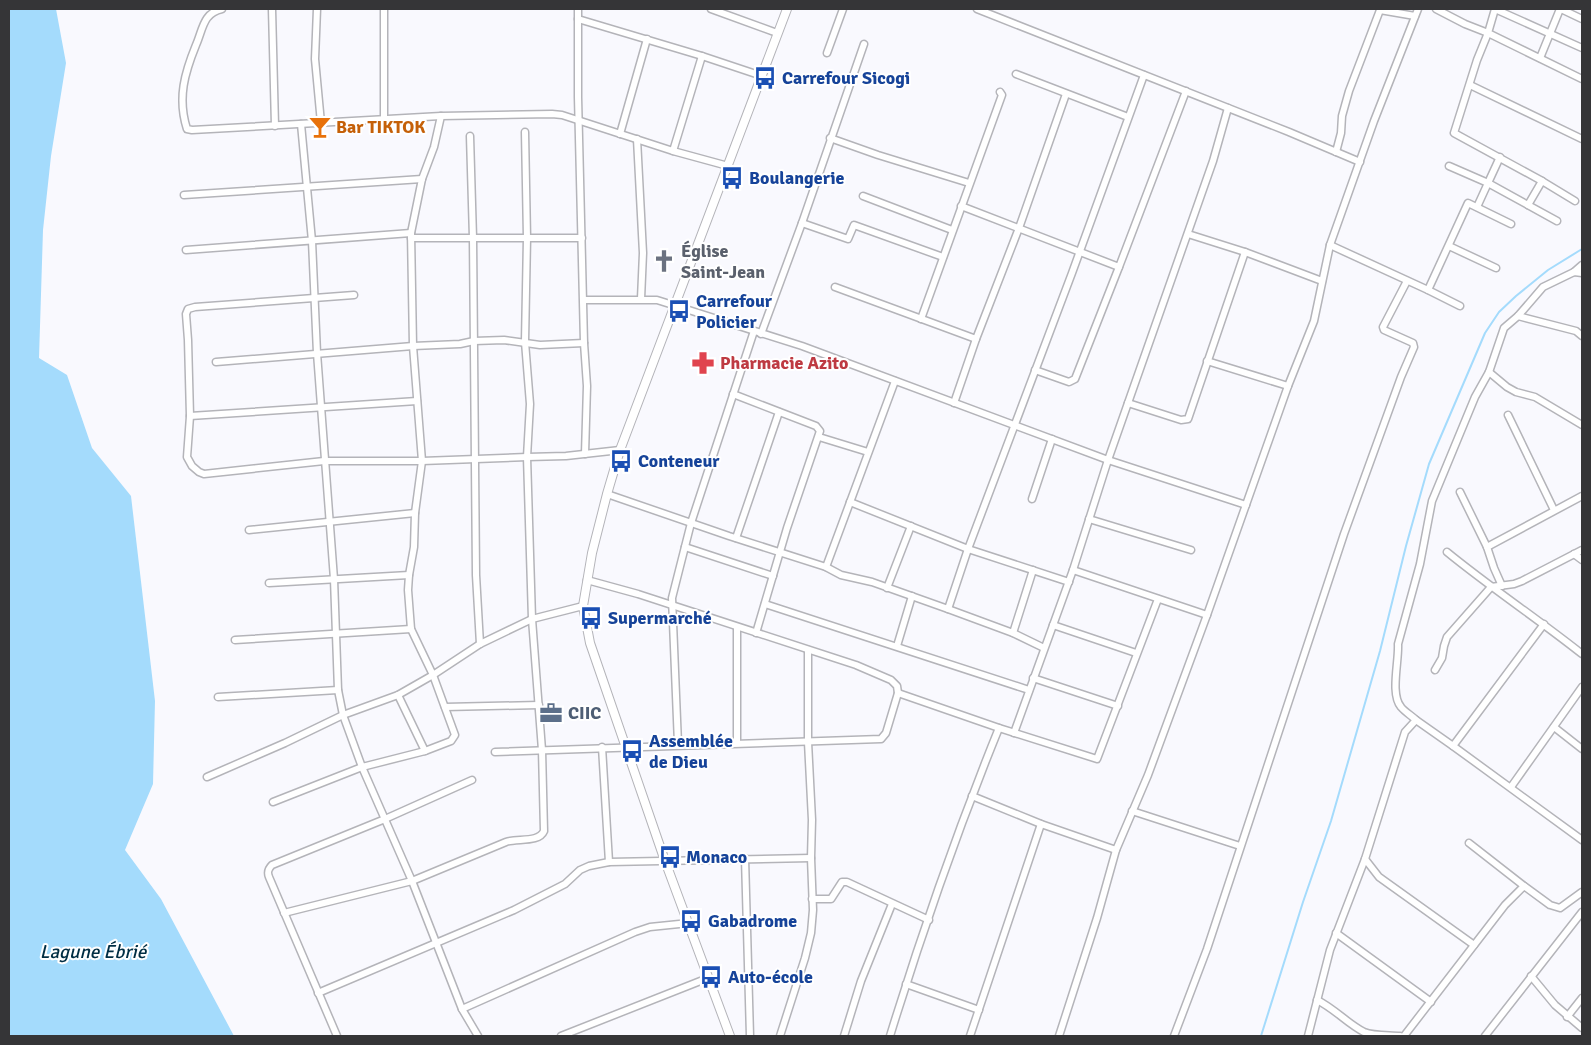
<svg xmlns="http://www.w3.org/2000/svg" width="1591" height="1045" viewBox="0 0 1591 1045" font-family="Signika,sans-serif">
	<rect width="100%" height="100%" fill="#f9f9fe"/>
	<!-- water -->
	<polygon fill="#a4dbfc" points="9,9 56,9 66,63 51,156 43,230 39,358 67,375 92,448 131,496 155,701 153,784 125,850 161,899 234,1036 9,1036"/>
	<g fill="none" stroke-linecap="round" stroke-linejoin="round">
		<!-- stream -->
		<polyline stroke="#a4dbfc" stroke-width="2" points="1261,1036 1303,902 1331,821 1380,651 1406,546 1429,464 1485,333 1499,312 1516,296 1548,270 1582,249"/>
		<defs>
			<g id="minor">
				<path d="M222 9C203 13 203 29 196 45 185 72 177 98 187 129L192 130 441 116"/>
				<polyline points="272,9 275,126"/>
				<polyline points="317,9 315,59 321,123"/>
				<polyline points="384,9 384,119"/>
				<polyline points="578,9 578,97 584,343 587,386 585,454"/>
				<polyline points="711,9 777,33"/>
				<polyline points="977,9 1289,132 1360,162"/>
				<polyline points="1436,9 1465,24 1488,33 1477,60 1454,133 1542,181"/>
				<polyline points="1561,9 1582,19"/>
				<polyline points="578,19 702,56 762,76"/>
				<polyline points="1582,48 1495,9 1488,33 1582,79"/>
				<polyline points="827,53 843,9"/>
				<polyline points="1540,58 1560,9"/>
				<polyline points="1016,74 1128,117"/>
				<polyline points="1470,85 1582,139"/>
				<polyline points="301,124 312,241 317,353 334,579 338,690 343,715 362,767 412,881 462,1009 478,1036"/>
				<polyline points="620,134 647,39"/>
				<polyline points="470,136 473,238 476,575 480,644"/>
				<polyline points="830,138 878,155 969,183"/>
				<polyline points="637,139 643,253 641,299"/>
				<polyline points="673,151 702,56"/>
				<polyline points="1336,152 1341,133 1342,116 1349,91 1380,10 1415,16"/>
				<polyline points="1500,157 1488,183 1557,221"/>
				<polyline points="1449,166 1488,183 1477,207"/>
				<polyline points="184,195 422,179"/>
				<polyline points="863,196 952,230"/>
				<polyline points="1528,205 1542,181 1575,201"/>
				<polyline points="961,206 1119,267 1186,91"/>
				<polyline points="802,223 848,239 854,225 943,257"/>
				<polyline points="1188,234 1245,252 1322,281"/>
				<polyline points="411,238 582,238"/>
				<polyline points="1330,245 1428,290 1460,306"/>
				<polyline points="1449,246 1496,268"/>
				<polyline points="186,250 411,233"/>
				<polyline points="1574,272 1582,265"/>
				<polyline points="835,287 976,339"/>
				<polyline points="1428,290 1468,203 1511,224"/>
				<polyline points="354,295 195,307 188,309 186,314 188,340 190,416 187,457 192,466 199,472 204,474 324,461 422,461 527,457 566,456 620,450"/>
				<polyline points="584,300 657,300 673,305 802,346 1108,460 1246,505"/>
				<polyline points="1518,316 1576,331 1582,336"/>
				<polyline points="921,319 1002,95 1000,92"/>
				<polyline points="761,334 802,223 864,44"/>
				<polyline points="1207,361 1288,386"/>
				<polyline points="216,362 413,346 460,344 474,341 504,340 540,345 584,343"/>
				<polyline points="1035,370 1069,382 1075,379 1119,267"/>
				<polyline points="1489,372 1507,387 1516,392 1535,397 1582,425"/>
				<polyline points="733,394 816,426 820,431 787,528 756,633"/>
				<polyline points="954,403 976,339 1019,228 1066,94"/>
				<polyline points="1128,403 1181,420 1188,419 1245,252"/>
				<polyline points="1508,415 1554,510"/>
				<polyline points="190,416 417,401"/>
				<polyline points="819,437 868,452"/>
				<polyline points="1460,492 1487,547 1494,568 1502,586"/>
				<polyline points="607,494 729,536 826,567 841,575 872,582 948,609 1013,633 1044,648"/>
				<polyline points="1032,499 1052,439"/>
				<polyline points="850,502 968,549 1069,582"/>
				<polyline points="1089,519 1191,550"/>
				<polyline points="249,530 415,513"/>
				<polyline points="736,538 779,412"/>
				<polyline points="685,547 773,576"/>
				<polyline points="1487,547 1582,496"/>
				<path d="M1447 552C1491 588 1538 619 1582 654"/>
				<polyline points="1574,554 1582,560"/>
				<polyline points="826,567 895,381"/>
				<polyline points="1073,570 1207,615"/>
				<polyline points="269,583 409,575"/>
				<polyline points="887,588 911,526"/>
				<polyline points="765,604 1029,690"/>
				<polyline points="948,609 968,549 1072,273 1144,75"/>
				<polyline points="1053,625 1136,653"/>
				<polyline points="737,627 737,743"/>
				<polyline points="1013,633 1033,570"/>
				<polyline points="235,640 411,629"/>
				<polyline points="897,646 912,596"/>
				<polyline points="1435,670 1442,658 1444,646 1447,637 1491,587 1514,584 1522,581 1582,550"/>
				<polyline points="1033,678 1118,706"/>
				<polyline points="898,693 999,728 1097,759 1158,599"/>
				<polyline points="398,695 425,751"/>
				<polyline points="218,697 338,690"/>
				<polyline points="445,707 539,705"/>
				<path d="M1416 720C1412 716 1405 712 1401 707 1390 694 1399 662 1398 644L1420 564 1432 501 1475 397 1489 372 1504 328 1518 316 1543 287 1574 272 1582 273"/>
				<polyline points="1554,727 1582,749"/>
				<polyline points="1014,733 1073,570 1108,460 1213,161 1228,108"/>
				<polyline points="678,744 672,598 691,523 754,331"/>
				<polyline points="1453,746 1582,840"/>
				<polyline points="602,747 609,862"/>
				<polyline points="495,752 881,739 886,733 898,693 897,686 891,680 856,665 638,594 587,580"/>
				<polyline points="207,777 285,743 343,715 398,695 433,675 480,644 532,619 583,606"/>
				<polyline points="1511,787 1582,687"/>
				<polyline points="972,796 1041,824 1116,850"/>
				<polyline points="273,802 362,767 425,751 451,741 455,735 433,675 411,629 408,590 409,575 414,547 415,513 422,461 413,346 411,233 422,179 434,147 441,116 552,114 562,115 673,151 728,166"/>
				<polyline points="1132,811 1240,846"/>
				<polyline points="1469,843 1524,886"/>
				<polyline points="745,858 750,1036"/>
				<polyline points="1365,859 1379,877 1474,945"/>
				<polyline points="812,899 831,899 842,882 847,882 929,920"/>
				<path d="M284 913 412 881 506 842C517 838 539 843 544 831L542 750 532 619 527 457 530 404 525 342 527 238 525 132"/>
				<polyline points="1336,933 1431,1002"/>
				<polyline points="1531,976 1555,1005 1582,1028"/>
				<polyline points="906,984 979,1010"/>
				<polyline points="318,993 514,910 565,884 580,870 589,866 609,862 811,858"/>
				<path d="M1317 1000C1335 1009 1348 1024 1364 1032 1374 1036 1389 1035 1400 1036"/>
				<polyline points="462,1009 635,932 650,927 689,923"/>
				<polyline points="1567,1017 1582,998"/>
				<path d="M337 1036 269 877C267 872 268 869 272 865L385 819 472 780"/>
				<polyline points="561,1036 708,978"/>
				<polyline points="780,1036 805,958 811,933 813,910 811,858 812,820 808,742 808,650"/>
				<polyline points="844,1036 861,981 892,904"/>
				<path d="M890 1036C922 932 958 829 999 728"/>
				<polyline points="970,1036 1041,824"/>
				<polyline points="1059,1036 1097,918 1116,850 1148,775 1207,615 1288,386 1314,321 1330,245 1374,121 1418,9"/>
				<polyline points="1174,1036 1207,949 1344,534 1401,377 1414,347 1413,343 1384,330 1383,327 1407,281"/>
				<polyline points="1308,1036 1330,950 1365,859 1405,732 1416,720 1453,746 1544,624"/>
				<polyline points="1404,1036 1505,905 1524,886 1550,905 1560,908 1582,892"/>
				<polyline points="1485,1036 1582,912"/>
			</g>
			<polyline id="tertiary" points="730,1036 665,861 590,643 583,606 592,553 607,494 620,450 787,9"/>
		</defs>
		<!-- minor casing -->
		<use href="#minor" stroke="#b4b4b9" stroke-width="9"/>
		<!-- tertiary casing -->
		<use href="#tertiary" stroke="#b4b4b9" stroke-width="10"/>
		<!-- minor -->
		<use href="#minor" stroke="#fff" stroke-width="6"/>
		<!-- tertiary -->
		<use href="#tertiary" stroke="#fff" stroke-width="8"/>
	</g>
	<!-- icons -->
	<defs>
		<symbol id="bus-bare" viewBox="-9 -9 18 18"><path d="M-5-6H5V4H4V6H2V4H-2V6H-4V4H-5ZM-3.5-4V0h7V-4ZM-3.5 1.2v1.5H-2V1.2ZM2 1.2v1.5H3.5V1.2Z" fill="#1a4fb4" stroke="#fff" stroke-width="2.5" paint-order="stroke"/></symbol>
		<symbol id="bar-bare" viewBox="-9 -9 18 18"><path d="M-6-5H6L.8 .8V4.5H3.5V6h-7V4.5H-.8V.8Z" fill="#e8710a" stroke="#fff" stroke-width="2.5" paint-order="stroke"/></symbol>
		<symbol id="church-bare" viewBox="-9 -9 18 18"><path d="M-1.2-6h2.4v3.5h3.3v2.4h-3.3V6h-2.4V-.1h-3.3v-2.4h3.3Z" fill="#6b7280" stroke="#fff" stroke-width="2.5" paint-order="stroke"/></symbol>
		<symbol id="pharmacy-bare" viewBox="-9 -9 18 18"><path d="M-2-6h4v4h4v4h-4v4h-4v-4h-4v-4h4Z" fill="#e0444e" stroke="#fff" stroke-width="2.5" paint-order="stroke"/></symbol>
		<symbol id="office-bare" viewBox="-9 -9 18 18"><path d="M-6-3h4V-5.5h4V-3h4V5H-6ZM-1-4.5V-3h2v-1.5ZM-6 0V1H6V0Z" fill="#5c6f8a" stroke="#fff" stroke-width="2.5" paint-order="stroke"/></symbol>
	</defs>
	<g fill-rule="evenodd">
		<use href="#bus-bare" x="749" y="62" width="32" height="32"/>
		<use href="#bar-bare" x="304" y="111" width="32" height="32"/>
		<use href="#bus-bare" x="716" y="162" width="32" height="32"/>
		<use href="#church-bare" x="648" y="245" width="32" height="32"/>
		<use href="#bus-bare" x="663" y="295" width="32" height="32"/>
		<use href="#pharmacy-bare" x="687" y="347" width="32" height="32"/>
		<use href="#bus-bare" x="605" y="445" width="32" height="32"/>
		<use href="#bus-bare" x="575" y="602" width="32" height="32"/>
		<use href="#office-bare" x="535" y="697" width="32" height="32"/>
		<use href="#bus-bare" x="616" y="735" width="32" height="32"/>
		<use href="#bus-bare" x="654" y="841" width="32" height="32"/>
		<use href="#bus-bare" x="675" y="905" width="32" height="32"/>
		<use href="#bus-bare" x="695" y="961" width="32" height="32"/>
	</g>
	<g text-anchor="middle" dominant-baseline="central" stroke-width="4" stroke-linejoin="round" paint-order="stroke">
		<!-- transit labels -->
		<g font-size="18" font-weight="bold" fill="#164399" stroke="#fff" text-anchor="start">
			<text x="782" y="78">Carrefour Sicogi</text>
			<text x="749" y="178">Boulangerie</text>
			<text x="696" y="301">Carrefour<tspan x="696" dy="21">Policier</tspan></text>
			<text x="638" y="461">Conteneur</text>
			<text x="608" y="618">Supermarché</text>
			<text x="649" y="741">Assemblée<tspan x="649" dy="21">de Dieu</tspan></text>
			<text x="686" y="857">Monaco</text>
			<text x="708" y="921">Gabadrome</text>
			<text x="728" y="977">Auto-école</text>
		</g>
		<!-- food labels -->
		<g font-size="18" font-weight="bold" fill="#c56008" stroke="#fff" text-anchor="start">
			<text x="336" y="127">Bar TIKTOK</text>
		</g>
		<!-- worship labels -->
		<g font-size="18" font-weight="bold" fill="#5b616d" stroke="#fff" text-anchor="start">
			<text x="681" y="251">Église<tspan x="681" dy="21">Saint-Jean</tspan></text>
		</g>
		<!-- health labels -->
		<g font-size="18" font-weight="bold" fill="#be3a42" stroke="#fff" text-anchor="start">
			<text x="720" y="363">Pharmacie Azito</text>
		</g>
		<!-- service labels -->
		<g font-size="18" font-weight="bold" fill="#4e5e75" stroke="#fff" text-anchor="start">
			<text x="568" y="713">CIIC</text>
		</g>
		<!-- water labels -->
		<g font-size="19" font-style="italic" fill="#002e44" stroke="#fff">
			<text x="93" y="952">Lagune Ébrié</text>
		</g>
	</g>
	<!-- border -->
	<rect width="1591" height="1045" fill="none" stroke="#353537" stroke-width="20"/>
</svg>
